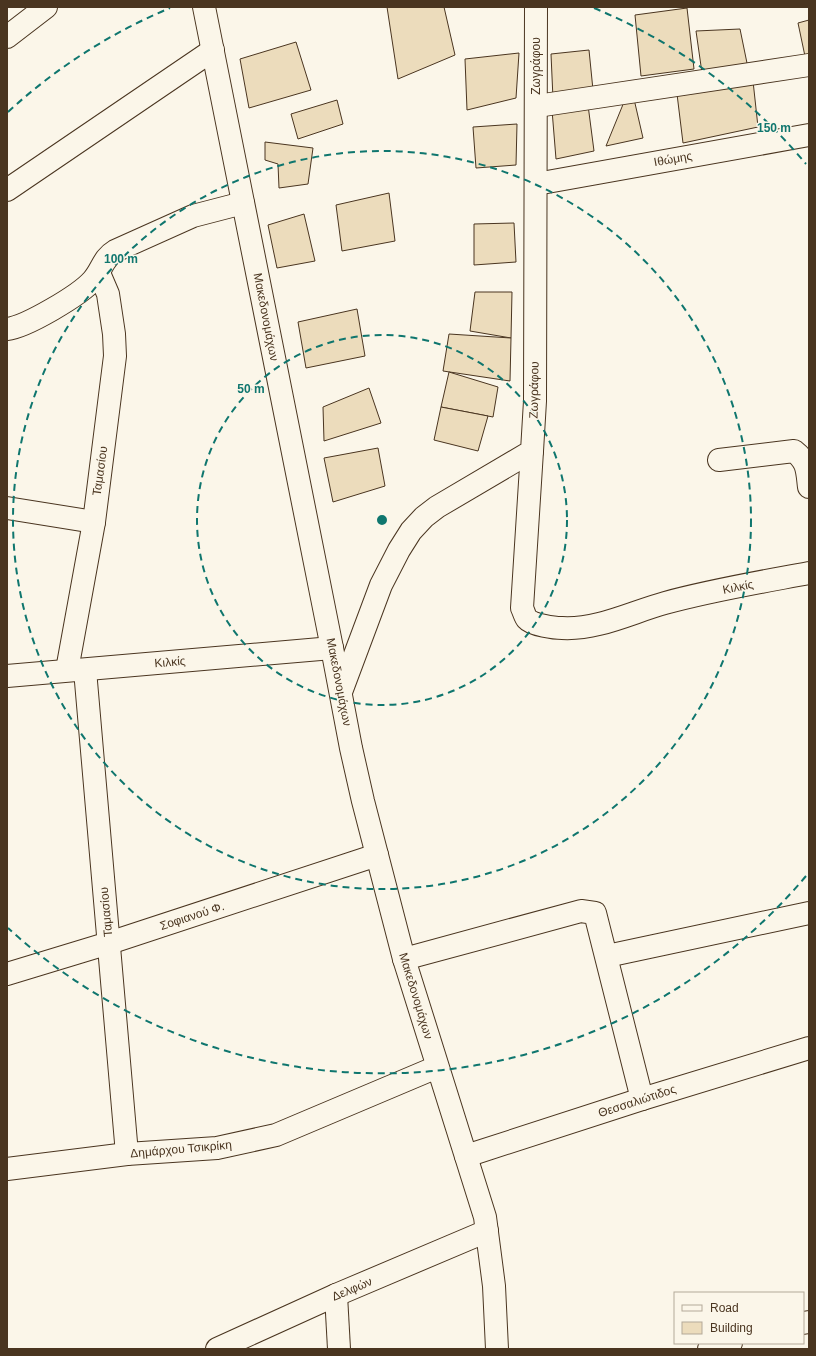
<svg xmlns="http://www.w3.org/2000/svg" width="816" height="1356" viewBox="0 0 816 1356" font-family="Helvetica,sans-serif">
	<rect width="100%" height="100%" fill="#fbf6e9"/>
	<!-- building -->
	<g fill="#ecdcbc" stroke="#4a3520">
		<polygon points="387,7 444,7 455,55 398,79"/>
		<polygon points="687,8 694,69 641,76 635,15"/>
		<polygon points="809,20 809,60 806,61 798,23"/>
		<polygon points="740,29 748,68 702,73 696,31"/>
		<polygon points="296,42 311,90 249,108 240,59"/>
		<polygon points="589,50 593,90 553,99 551,54"/>
		<polygon points="519,53 516,98 467,110 465,59"/>
		<polygon points="753,81 758,127 683,143 677,94"/>
		<polygon points="634,99 643,138 606,146 624,102"/>
		<polygon points="337,100 343,124 298,139 291,114"/>
		<polygon points="588,105 594,151 556,159 552,110"/>
		<polygon points="517,124 516,165 476,168 473,127"/>
		<polygon points="265,142 313,148 308,184 279,188 278,164 265,160"/>
		<polygon points="389,193 395,241 342,251 336,205"/>
		<polygon points="304,214 315,261 277,268 268,225"/>
		<polygon points="514,223 516,262 474,265 474,224"/>
		<polygon points="475,292 512,292 511,338 470,331"/>
		<polygon points="357,309 365,356 306,368 298,322"/>
		<polygon points="449,334 511,338 510,381 443,371"/>
		<polygon points="449,372 498,387 493,417 441,407"/>
		<polygon points="369,388 381,423 324,441 323,407"/>
		<polygon points="441,407 488,416 478,451 434,440"/>
		<polygon points="378,448 385,486 333,502 324,458"/>
	</g>
	<g fill="none" stroke-linecap="round" stroke-linejoin="round">
		<defs>
			<g id="minor">
				<polyline points="204,7 332,648 351,748 363,801 404,959 485,1217 494,1286 497,1349"/>
				<polyline points="7,37 46,7"/>
				<polyline points="537,106 809,65"/>
				<polyline points="536,184 809,135"/>
				<polyline points="7,190 213,50"/>
				<path d="M7 329C26 327 80 295 93 280 102 270 103 258 115 251L193 216 243 203"/>
				<path d="M532 451 522 608C524 612 525 617 527 619 532 625 555 628 562 628 598 630 632 612 665 603 712 590 761 582 809 573"/>
				<path d="M719 460 794 451C808 462 807 471 809 487"/>
				<polyline points="7,508 94,522"/>
				<polyline points="67,670 94,522 115,356 114,334 108,294 99,273"/>
				<polyline points="85,670 127,1154"/>
				<polyline points="7,676 332,648"/>
				<polyline points="341,692 381,585 399,550 411,531 424,517 437,507 532,451 535,401 536,7"/>
				<polyline points="607,956 809,913"/>
				<polyline points="404,959 581,911 595,913 642,1099"/>
				<polyline points="7,974 109,943 377,855"/>
				<polyline points="466,1156 642,1099 809,1048"/>
				<polyline points="7,1169 127,1154 217,1148 276,1135 437,1067"/>
				<polyline points="336,1295 339,1349"/>
				<polyline points="803,1323 809,1322"/>
				<polyline points="217,1349 336,1295 487,1231"/>
				<polyline points="709,1349 731,1343"/>
			</g>
		</defs>
		<!-- minor casing -->
		<use href="#minor" stroke="#4a3520" stroke-width="24"/>
		<!-- minor -->
		<use href="#minor" stroke="#fbf6e9" stroke-width="22"/>
	</g>
	<!-- distance rings -->
	<g fill="none" stroke="#0f766e" stroke-width="2" stroke-dasharray="7 5">
		<circle cx="382" cy="520" r="185"/>
		<circle cx="382" cy="520" r="369"/>
		<path d="M806 876A554 554 0 0 1 8 928M8 112A554 554 0 0 1 170 8M594 8A554 554 0 0 1 806 164"/>
	</g>
	<g text-anchor="middle" dominant-baseline="central" stroke-width="3" stroke-linejoin="round" paint-order="stroke">
		<!-- street labels -->
		<g font-size="12" fill="#4a3520" stroke="#fbf6e9">
			<text transform="translate(536 66) rotate(-90)">Ζωγράφου</text>
			<text transform="translate(673 159) rotate(-10)">Ιθώμης</text>
			<text transform="translate(266 317) rotate(79)">Μακεδονομάχων</text>
			<text transform="translate(534 390) rotate(-89)">Ζωγράφου</text>
			<text transform="translate(100 471) rotate(-82)">Ταμασίου</text>
			<text transform="translate(738 587) rotate(-11)">Κιλκίς</text>
			<text transform="translate(170 662) rotate(-5)">Κιλκίς</text>
			<text transform="translate(339 682) rotate(79)">Μακεδονομάχων</text>
			<text transform="translate(106 912) rotate(-95)">Ταμασίου</text>
			<text transform="translate(192 916) rotate(-18)">Σοφιανού Φ.</text>
			<text transform="translate(416 996) rotate(73)">Μακεδονομάχων</text>
			<text transform="translate(637 1101) rotate(-18)">Θεσσαλιώτιδος</text>
			<text transform="translate(181 1149) rotate(-5)">Δημάρχου Τσικρίκη</text>
			<text transform="translate(352 1289) rotate(-23)">Δελφών</text>
		</g>
	</g>
	<circle cx="382" cy="520" r="6" fill="#0f766e" stroke="#fbf6e9" stroke-width="2"/>
	<g font-size="12" text-anchor="middle" font-weight="bold" fill="#0f766e" stroke="#fbf6e9" stroke-width="3" stroke-linejoin="round" paint-order="stroke">
		<text x="774" y="132">150 m</text>
		<text x="121" y="263">100 m</text>
		<text x="251" y="393">50 m</text>
	</g>
	<!-- border -->
	<rect width="816" height="1356" fill="none" stroke="#4a3520" stroke-width="16"/>
	<!-- legend -->
	<rect x="674" y="1292" width="130" height="52" fill="#fbf6e9" stroke="#b4a999"/>
	<rect x="682" y="1305" width="20" height="6" fill="#fbf6e9" stroke="#b4a999"/>
	<text x="710" y="1312" font-size="12" fill="#4a3520">Road</text>
	<rect x="682" y="1322" width="20" height="12" fill="#ecdcbc" stroke="#b4a999"/>
	<text x="710" y="1332" font-size="12" fill="#4a3520">Building</text>
</svg>
